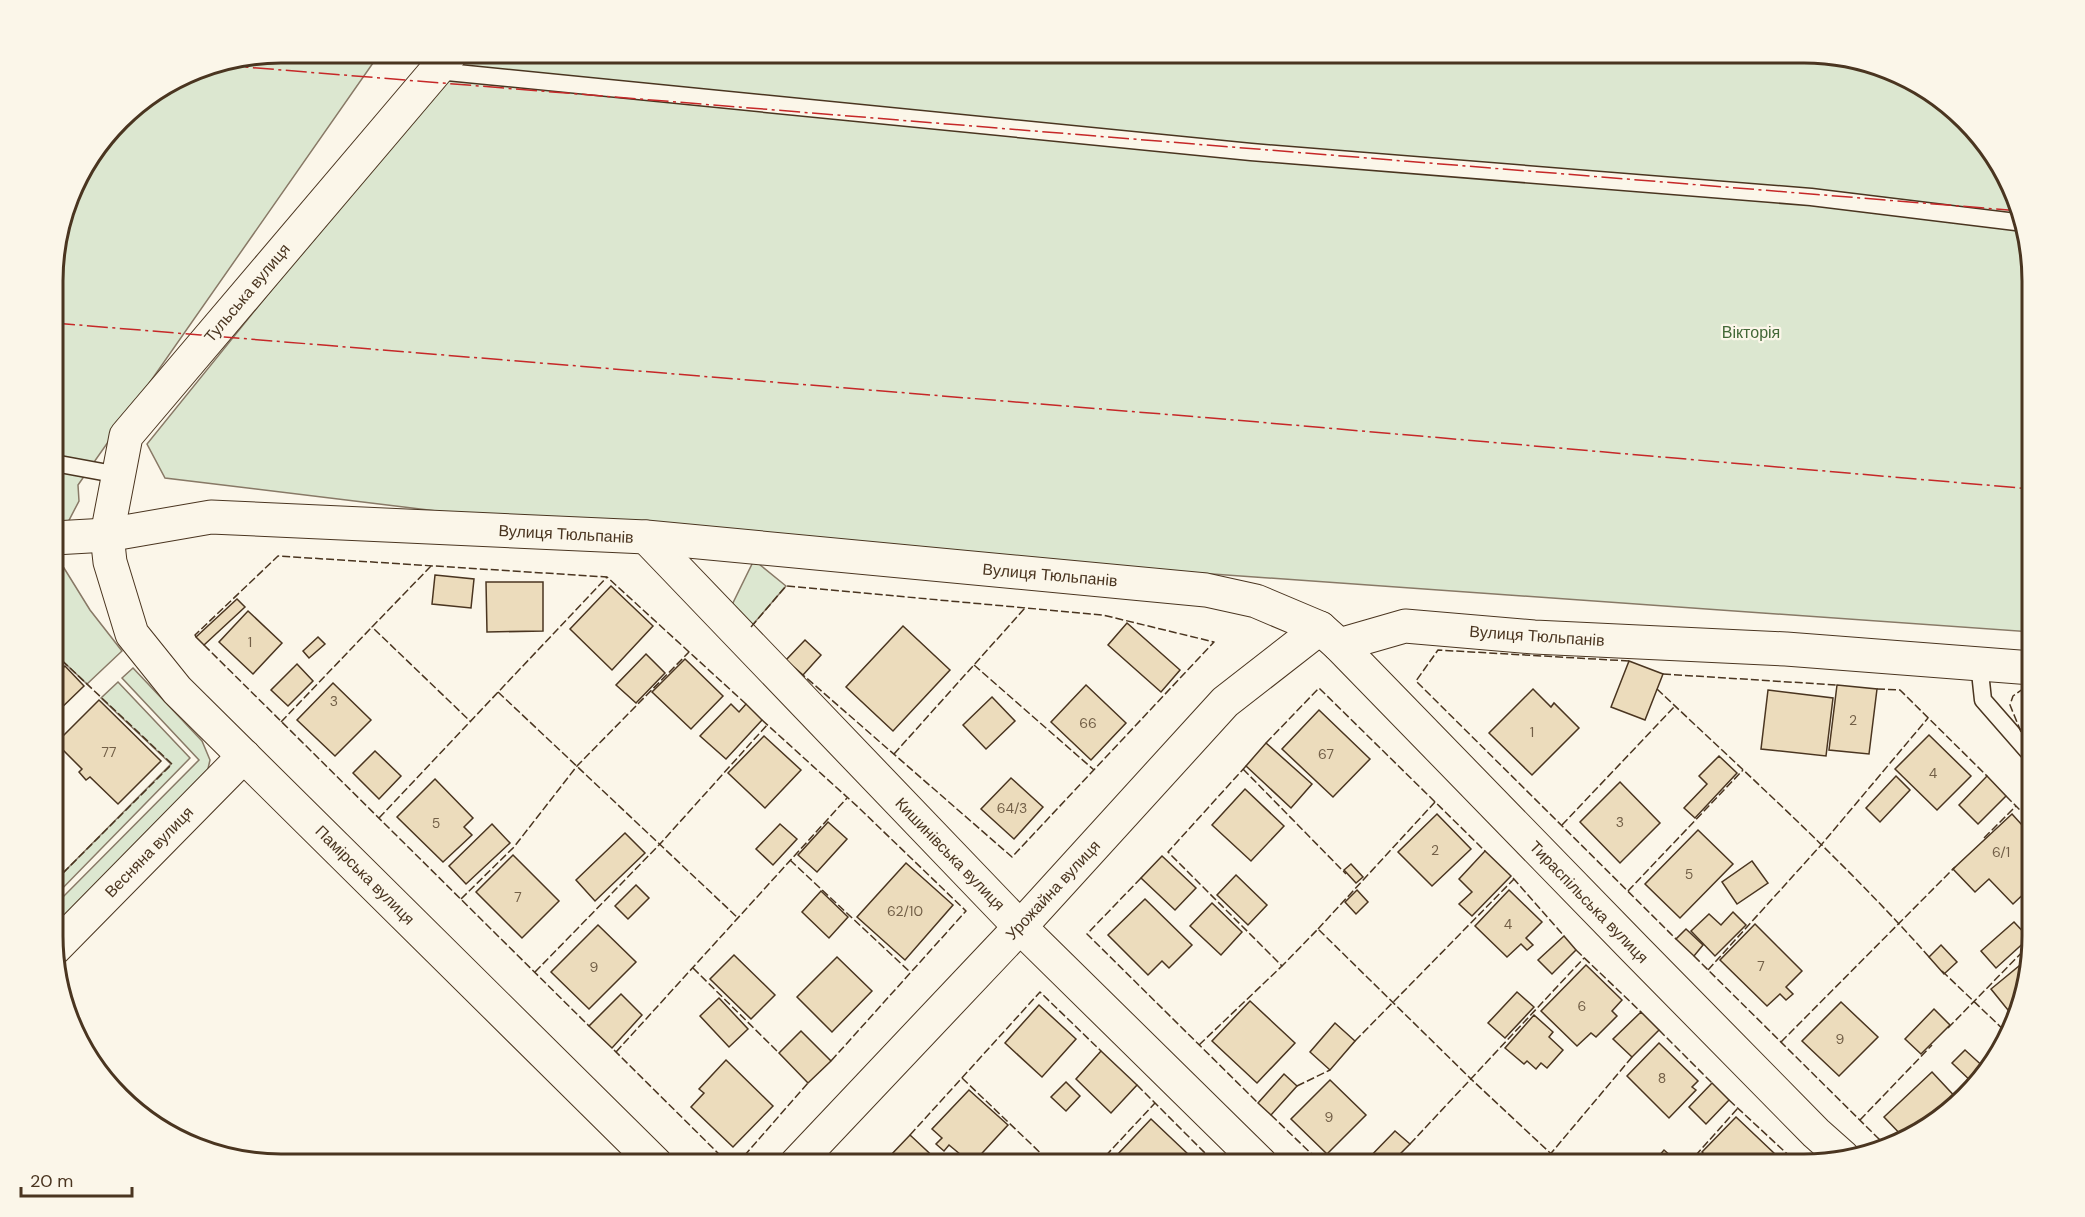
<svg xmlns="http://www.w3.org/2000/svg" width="2085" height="1217" viewBox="0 0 2085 1217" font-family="'DM Sans',sans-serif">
	<rect width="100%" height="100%" fill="#fbf6e9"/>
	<!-- green -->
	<g fill="#dce7d0" stroke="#887966" stroke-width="1.5">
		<polygon points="281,53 380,53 78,485 79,501 66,526 54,528 54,252 76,180 130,109 194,70"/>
		<polygon points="463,53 1804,53 1863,60 1918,83 1994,154 2020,208 2032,266 2032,632 593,530 165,478 147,444"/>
		<polygon points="754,560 786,586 749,629 728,613"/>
		<polygon points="64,568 90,610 122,651 87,684 54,653 54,574"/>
		<polygon points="133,668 202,741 210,760 207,773 54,928 54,906 199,760 122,678"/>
		<polygon points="118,682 190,758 54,897 54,882 171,764 101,698"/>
	</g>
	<!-- building -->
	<g fill="#ecdcbc" stroke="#4a3520" stroke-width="1.5">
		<polygon points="435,575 474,579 471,608 432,604"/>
		<polygon points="486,582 543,582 543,631 487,632"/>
		<polygon points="611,586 653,626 612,670 570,629"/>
		<polygon points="237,599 245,607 204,645 196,637"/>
		<polygon points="248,611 282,643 253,674 219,642"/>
		<polygon points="1127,623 1180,670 1161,692 1108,645"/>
		<polygon points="903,626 950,670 893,731 846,687"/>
		<polygon points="318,637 325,644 309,658 303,651"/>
		<polygon points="805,640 821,655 803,675 786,660"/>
		<polygon points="646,654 665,673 636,703 616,685"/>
		<polygon points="685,659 723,696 691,729 652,692"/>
		<polygon points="1629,661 1663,674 1645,720 1611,707"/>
		<polygon points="297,664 313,681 288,706 271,690"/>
		<polygon points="65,666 84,686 54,715 54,676"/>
		<polygon points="333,683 371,720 335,756 297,720"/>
		<polygon points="1086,685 1126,723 1091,760 1051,722"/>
		<polygon points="1837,685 1877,689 1869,754 1829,750"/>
		<polygon points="1533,689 1551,707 1554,703 1579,728 1532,775 1489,733"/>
		<polygon points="1768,690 1833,698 1826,756 1761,749"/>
		<polygon points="992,697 1015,721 986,749 963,725"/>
		<polygon points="99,700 161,761 118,804 90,777 86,780 79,772 82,769 56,743"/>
		<polygon points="731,704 739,712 746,704 762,720 726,759 700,736"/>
		<polygon points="1319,710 1370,759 1333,797 1282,749"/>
		<polygon points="1929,735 1971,776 1937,810 1895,769"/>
		<polygon points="764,736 801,770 765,808 728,773"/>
		<polygon points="1266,743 1312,784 1291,808 1246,766"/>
		<polygon points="375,751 401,776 379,799 353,773"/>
		<polygon points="1719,756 1737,773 1695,818 1684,808 1707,784 1699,776"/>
		<polygon points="1896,776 1910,790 1880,822 1866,808"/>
		<polygon points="1987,776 2006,796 1978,824 1959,805"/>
		<polygon points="1011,778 1043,807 1014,839 981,809"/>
		<polygon points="435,779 473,818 464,827 472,835 443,862 397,817"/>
		<polygon points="1620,782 1660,823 1620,863 1580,822"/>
		<polygon points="1245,789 1284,826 1251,861 1212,825"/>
		<polygon points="1437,814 1471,849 1432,886 1398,852"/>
		<polygon points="2012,814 2032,836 2032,886 2013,904 1989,879 1975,892 1953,869"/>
		<polygon points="828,822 847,839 817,872 798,855"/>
		<polygon points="492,824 510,843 466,884 449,866"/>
		<polygon points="780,824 797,839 773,865 756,849"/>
		<polygon points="1698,830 1733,864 1680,918 1645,884"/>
		<polygon points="625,833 645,853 595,901 576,880"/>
		<polygon points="1485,851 1511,876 1472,916 1459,904 1472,892 1459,879"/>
		<polygon points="513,855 559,901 522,938 476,892"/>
		<polygon points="1162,856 1196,888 1175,910 1141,878"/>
		<polygon points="1752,861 1768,883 1737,904 1722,882"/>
		<polygon points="906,863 953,905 905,960 857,917"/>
		<polygon points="1351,864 1363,877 1356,883 1344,870"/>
		<polygon points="1236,875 1267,905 1248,925 1217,895"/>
		<polygon points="636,885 649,898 628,919 615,906"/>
		<polygon points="1357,890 1368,902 1356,914 1345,902"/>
		<polygon points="1509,890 1542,922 1526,938 1533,945 1527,950 1521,944 1507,957 1475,926"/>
		<polygon points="821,891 848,917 829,938 802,912"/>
		<polygon points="1145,899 1192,945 1169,968 1162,961 1148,975 1108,935"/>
		<polygon points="1212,903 1242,932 1221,955 1190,926"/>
		<polygon points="1733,912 1746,925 1715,956 1691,931 1709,914 1721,925"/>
		<polygon points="2014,922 2029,938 1996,968 1981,951"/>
		<polygon points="1755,924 1802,971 1786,987 1793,994 1786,1000 1780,994 1767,1006 1720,960"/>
		<polygon points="598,925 636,962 589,1009 551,972"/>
		<polygon points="1686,929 1703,945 1694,956 1676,939"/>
		<polygon points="1564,936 1576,950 1552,974 1538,960"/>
		<polygon points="1941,945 1957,962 1944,974 1929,957"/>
		<polygon points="734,955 775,995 751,1019 710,979"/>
		<polygon points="837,957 872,991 832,1032 797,997"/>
		<polygon points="2030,957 2012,1015 1991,989"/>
		<polygon points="1586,965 1622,1000 1612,1011 1617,1016 1596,1037 1591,1033 1577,1046 1541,1011"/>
		<polygon points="1517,992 1534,1007 1505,1038 1488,1023"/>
		<polygon points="621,994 642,1015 612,1048 589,1026"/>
		<polygon points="719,998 748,1029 729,1047 700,1016"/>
		<polygon points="1250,1001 1295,1043 1257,1083 1212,1041"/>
		<polygon points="1841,1002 1878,1037 1839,1076 1802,1041"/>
		<polygon points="1039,1005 1076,1039 1042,1077 1005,1043"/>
		<polygon points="1934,1009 1950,1025 1921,1054 1905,1039"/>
		<polygon points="1641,1012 1659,1030 1632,1057 1613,1039"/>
		<polygon points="1534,1015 1553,1032 1549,1037 1563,1050 1547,1068 1541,1063 1536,1069 1527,1061 1524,1064 1505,1048"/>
		<polygon points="1335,1023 1355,1041 1330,1070 1310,1052"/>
		<polygon points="801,1031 831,1061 808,1083 779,1053"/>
		<polygon points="1659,1043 1698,1081 1692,1087 1696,1090 1669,1118 1627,1076"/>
		<polygon points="1965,1050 1987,1070 1975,1085 1952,1063"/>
		<polygon points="1101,1051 1137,1085 1111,1113 1076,1079"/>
		<polygon points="726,1060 773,1106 733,1147 691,1107 704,1093 699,1089"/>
		<polygon points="1932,1072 1960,1102 1918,1134 1904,1138 1884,1117"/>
		<polygon points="1284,1074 1297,1086 1271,1115 1258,1103"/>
		<polygon points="1330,1080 1366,1115 1327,1154 1291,1119"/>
		<polygon points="1066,1082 1080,1096 1066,1111 1051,1097"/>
		<polygon points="1712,1083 1729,1100 1706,1124 1689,1107"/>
		<polygon points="969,1090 1008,1125 972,1164 949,1145 944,1151 936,1144 942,1138 932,1129"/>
		<polygon points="1736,1117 1775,1154 1766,1164 1714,1164 1702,1152"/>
		<polygon points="1151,1119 1189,1155 1182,1163 1183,1164 1129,1164 1118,1154"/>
		<polygon points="1395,1131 1410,1144 1390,1164 1363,1164"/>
		<polygon points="910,1135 941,1164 897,1164 889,1157"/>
		<polygon points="1664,1150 1680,1164 1652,1164"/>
	</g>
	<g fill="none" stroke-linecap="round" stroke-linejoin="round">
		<defs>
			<g id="lane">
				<polyline points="438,69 447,72 1251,152 1811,197 2024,223"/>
				<polyline points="54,463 119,475"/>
				<polyline points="1979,663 1983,700 2032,756"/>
			</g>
			<g id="street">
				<polyline points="451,53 126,436 107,535 110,562 132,634 177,690 656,1164"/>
				<polyline points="646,537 1020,927 1261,1164"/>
				<polyline points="54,538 107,535 211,517 646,537 1206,590 1256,601 1320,628 1339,645 1405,626 1534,637 1786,649 2032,668"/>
				<polyline points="1339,645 1635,949 1816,1133 1843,1157"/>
				<polyline points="54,949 244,756"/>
				<polyline points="796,1164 1020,927 1225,702 1320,628"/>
			</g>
		</defs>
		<!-- lane casing -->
		<use href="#lane" stroke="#4a3520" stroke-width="19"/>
		<!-- street casing -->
		<use href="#street" stroke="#4a3520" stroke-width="35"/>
		<!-- lane -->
		<use href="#lane" stroke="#fbf6e9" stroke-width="16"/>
		<!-- street -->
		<use href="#street" stroke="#fbf6e9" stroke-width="33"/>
		<!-- fence -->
		<g stroke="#4a3520" stroke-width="1.5" stroke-dasharray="8 3" stroke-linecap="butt">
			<polyline points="431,566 372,627 470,721"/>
			<polyline points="751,627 786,586 1103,615 1214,642 1012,857 803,675"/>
			<polyline points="196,637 195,635 278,556 607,577 746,704"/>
			<polyline points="204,645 589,1026"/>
			<polyline points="54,653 172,764 54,882"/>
			<polyline points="1629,661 1438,650 1416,681 1676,939"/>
			<polyline points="974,665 1094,770"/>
			<polyline points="1663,674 1837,685"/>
			<path d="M1657 689C1750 777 1845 862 1930 958"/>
			<polyline points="1877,689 1900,690 1987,776"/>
			<polyline points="498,692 738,918"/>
			<polyline points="762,720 858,807 966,911 831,1061"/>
			<polyline points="281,722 372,627"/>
			<polyline points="2021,732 2010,705 2013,696 2027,686 2032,688"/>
			<polyline points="1266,743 1319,688 1485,851"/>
			<polyline points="894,754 1025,608"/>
			<polyline points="1246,766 1168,852 1282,966 1318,929 1471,1079 1562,1164"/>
			<polyline points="1243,769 1346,874"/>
			<polyline points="2006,796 2032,822"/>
			<polyline points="379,818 607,577"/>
			<polyline points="1562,825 1675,706"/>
			<polyline points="1984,838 2016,806"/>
			<polyline points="790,860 910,972"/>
			<polyline points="1141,878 1087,934 1258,1103"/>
			<polyline points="1513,878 1564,936"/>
			<polyline points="1628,891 1743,770"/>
			<polyline points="461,899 514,847 577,766 689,652"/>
			<polyline points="1318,929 1435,802"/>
			<polyline points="1576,950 1641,1012"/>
			<polyline points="1694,956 1884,1144"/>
			<polyline points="693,968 779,1053"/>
			<polyline points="1708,970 1822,844 1928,718"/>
			<polyline points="1942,971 2007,1033"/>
			<polyline points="535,972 660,844 767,725"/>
			<polyline points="1948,1028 2032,942"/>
			<polyline points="1659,1030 1712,1083"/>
			<polyline points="1355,1041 1514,879"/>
			<polyline points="1781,1042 1955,867"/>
			<polyline points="1199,1045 1282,966"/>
			<polyline points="614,1050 729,1164"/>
			<polyline points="616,1052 847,798"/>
			<polyline points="962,1078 1052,1164"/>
			<polyline points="1137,1085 1208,1156 1207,1163 1214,1162 1216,1164"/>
			<polyline points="1297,1086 1330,1070"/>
			<polyline points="1729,1100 1798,1164"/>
			<polyline points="1271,1115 1322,1164"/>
			<polyline points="1860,1120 1932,1045"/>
			<polyline points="910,1135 1040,992 1101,1051"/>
			<polyline points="1410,1144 1584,958"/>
			<polyline points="737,1164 808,1083"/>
			<polyline points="881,1164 889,1157"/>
			<polyline points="1098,1164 1155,1103"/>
			<polyline points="1542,1164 1632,1057"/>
			<polyline points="1688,1164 1738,1108"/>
		</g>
		<!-- power -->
		<g stroke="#c62828" stroke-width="1.5" stroke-dasharray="21 4.5 3 4.5" stroke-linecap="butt">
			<polyline points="220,65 2021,211"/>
			<polyline points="54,323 1223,419 2032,489"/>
		</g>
	</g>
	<g text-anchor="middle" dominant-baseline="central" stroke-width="4.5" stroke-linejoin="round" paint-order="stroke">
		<!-- number labels -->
		<g font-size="14" fill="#725f47">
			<text x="250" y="642">1</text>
			<text x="334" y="701">3</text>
			<text x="1853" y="720">2</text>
			<text x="1088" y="723">66</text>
			<text x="1532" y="732">1</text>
			<text x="109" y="752">77</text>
			<text x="1326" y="754">67</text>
			<text x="1933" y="773">4</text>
			<text x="1012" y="808">64/3</text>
			<text x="1620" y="822">3</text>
			<text x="436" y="823">5</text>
			<text x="1435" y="850">2</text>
			<text x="2001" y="852">6/1</text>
			<text x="1689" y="874">5</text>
			<text x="518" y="897">7</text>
			<text x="905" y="911">62/10</text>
			<text x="1508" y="924">4</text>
			<text x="1761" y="966">7</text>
			<text x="594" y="967">9</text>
			<text x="1582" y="1006">6</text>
			<text x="1840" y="1039">9</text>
			<text x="1662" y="1078">8</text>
			<text x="1329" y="1117">9</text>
		</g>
		<!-- street labels -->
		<g font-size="16" fill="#4a3520" stroke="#fbf6e9">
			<text transform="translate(247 293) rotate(-50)">Тульська вулиця</text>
			<text transform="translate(566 534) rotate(3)">Вулиця Тюльпанів</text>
			<text transform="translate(1050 575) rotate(5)">Вулиця Тюльпанів</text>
			<text transform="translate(1537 636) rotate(4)">Вулиця Тюльпанів</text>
			<text transform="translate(149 852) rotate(-46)">Весняна вулиця</text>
			<text transform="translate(950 854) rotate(46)">Кишинівська вулиця</text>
			<text transform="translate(365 875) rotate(45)">Памірська вулиця</text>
			<text transform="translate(1053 890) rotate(-47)">Урожайна вулиця</text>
			<text transform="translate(1589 902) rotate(46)">Тираспільська вулиця</text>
		</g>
		<!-- park labels -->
		<g font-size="16" fill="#436837" stroke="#fbf6e9">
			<text x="1751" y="332">Вікторія</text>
		</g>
	</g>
	<!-- crop -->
	<path d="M0 0H2085V1217H0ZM281 63H1804A218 218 0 0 1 2022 281V936A218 218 0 0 1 1804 1154H281A218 218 0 0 1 63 936V281A218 218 0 0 1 281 63Z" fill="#fbf6e9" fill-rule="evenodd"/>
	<path fill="none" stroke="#4a3520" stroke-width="3" d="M281 63H1804A218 218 0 0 1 2022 281V936A218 218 0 0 1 1804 1154H281A218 218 0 0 1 63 936V281A218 218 0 0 1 281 63Z"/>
	<!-- scale -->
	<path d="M21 1187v9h111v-9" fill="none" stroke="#4a3520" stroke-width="3"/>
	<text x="30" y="1187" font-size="18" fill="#4a3520" stroke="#fbf6e9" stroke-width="4.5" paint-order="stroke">20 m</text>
</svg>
